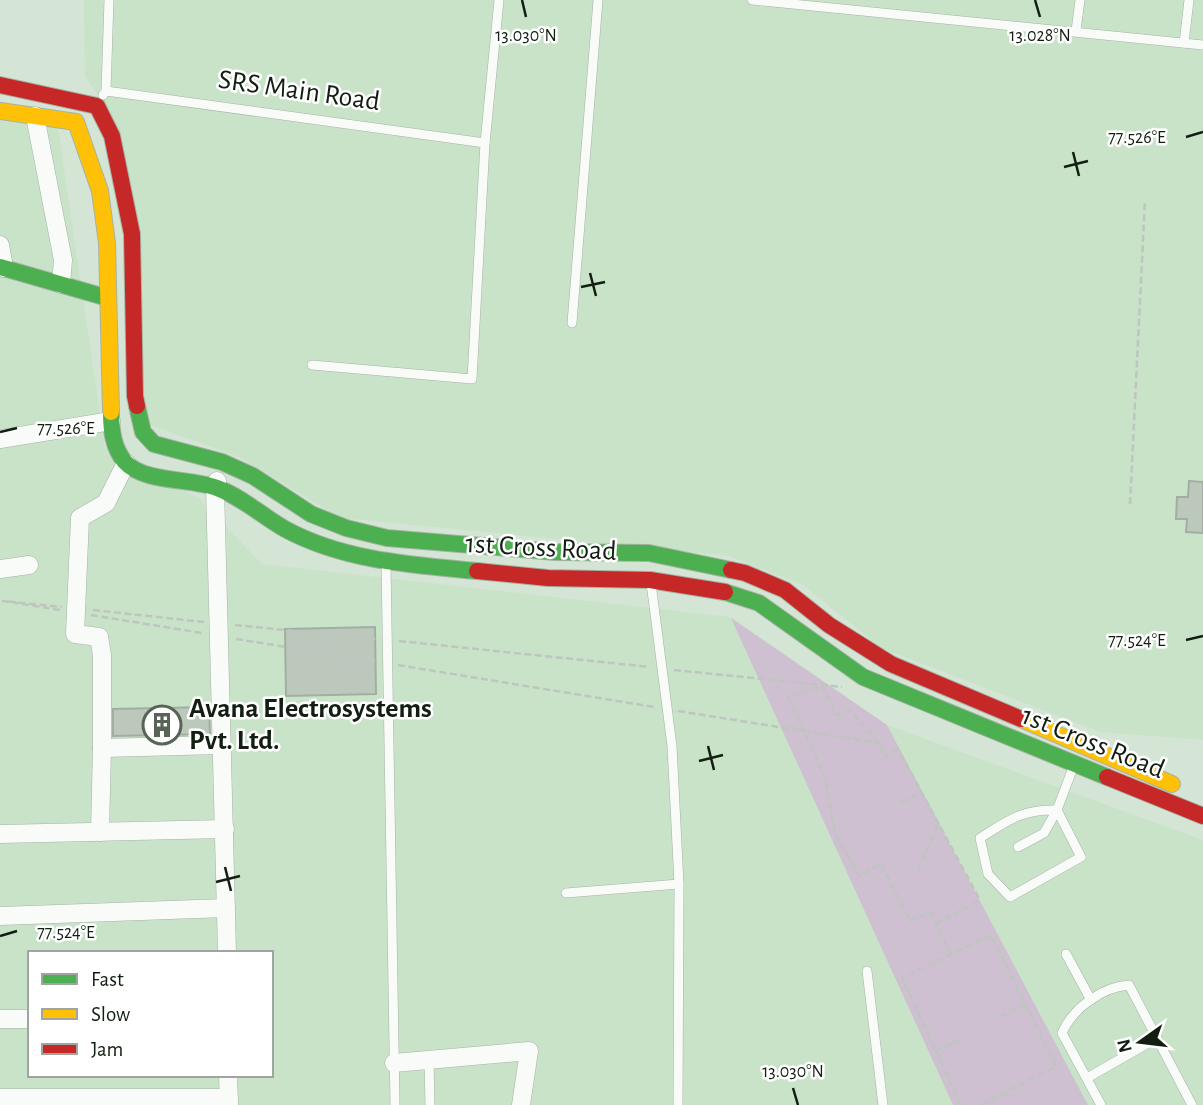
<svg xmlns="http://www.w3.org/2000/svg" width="1203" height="1105" viewBox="0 0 1203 1105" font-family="'Alegreya Sans',sans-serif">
	<rect width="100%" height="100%" fill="#d5e5d5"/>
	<!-- built -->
	<g fill="#c9e3c8" fill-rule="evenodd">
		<polygon points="84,0 1203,0 1203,740 1100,732 881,648 803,585 729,556 341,518 239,457 145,423 111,113 85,77"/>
		<path d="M0 108 56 114 105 448 200 499 262 564 731 617 887 725 1203 840V1105H0ZM30 953H271V1075H30Z"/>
	</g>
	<!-- green -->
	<polygon fill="#cfc0d1" points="731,618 887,725 1088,1105 953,1105"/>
	<!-- building -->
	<g fill="#bcc8bb" stroke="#a2aea2" stroke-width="2">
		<polygon points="1189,481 1203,482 1203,533 1186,532 1187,519 1176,519 1177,497 1188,497"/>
		<polygon points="375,627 376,694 286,696 285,629"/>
		<polygon points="209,707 210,734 113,736 113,709"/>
	</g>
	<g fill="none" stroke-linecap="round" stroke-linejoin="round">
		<defs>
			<g id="lane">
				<polyline points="752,0 1203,45"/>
				<polyline points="1076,31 1080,0"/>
				<polyline points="1184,43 1189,0"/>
				<polyline points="106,91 485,143"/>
				<polyline points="103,95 106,91 109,0"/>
				<polyline points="572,323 598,0"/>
				<polyline points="312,365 472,379 485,143 499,0"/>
				<polyline points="386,564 395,1105"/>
				<polyline points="651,583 672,746 679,884 678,1105"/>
				<path d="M1018 847 1044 833 1057 810C1022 809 1009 820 980 838L988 874 1010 897 1081 857 1057 810 1074 765"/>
				<polyline points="566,893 679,884"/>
				<polyline points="1066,954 1091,1000"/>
				<polyline points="867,971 883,1105"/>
				<polyline points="429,1060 430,1105"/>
				<polyline points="1087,1078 1157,1038"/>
				<path d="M1101 1105 1062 1033C1073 1008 1102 987 1129 985L1192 1105"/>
			</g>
			<g id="street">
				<polyline points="35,116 63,260 61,284"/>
				<polyline points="0,245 4,268"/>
				<polyline points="0,439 111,421"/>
				<polyline points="126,463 106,503 80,518 75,634 99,637 102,655 102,748 221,745"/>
				<polyline points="217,481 215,487 227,953"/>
				<polyline points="0,569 29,565"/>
				<polyline points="100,832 102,748"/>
				<polyline points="0,834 225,829"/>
				<polyline points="0,916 226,908"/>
				<polyline points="0,1019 30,1019"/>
				<polyline points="394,1063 529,1051 521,1105"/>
				<polyline points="228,1075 229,1105"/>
				<polyline points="0,1098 229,1098"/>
			</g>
			<g id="fast">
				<polyline points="0,267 108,298"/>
				<polyline points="137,406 143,432 154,444 222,462 253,476 311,514 346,528 387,538 555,552 649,553 731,570"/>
				<path d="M111 412C111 430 113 448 125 462 144 483 191 478 217 488 242 497 262 516 285 529 344 561 412 565 477 571"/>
				<polyline points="725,592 759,603 863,677 1107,777"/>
			</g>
			<g id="slow">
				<polyline points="0,111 76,122 100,191 107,243 111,412"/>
				<polyline points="1021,719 1172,784"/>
			</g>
			<g id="jam">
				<polyline points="0,85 97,106 112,136 132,234 135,396 137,406"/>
				<polyline points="731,570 745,573 785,590 829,625 891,664 1021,719"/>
				<polyline points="477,571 548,578 650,580 725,592"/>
				<polyline points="1107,777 1203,816"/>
			</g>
		</defs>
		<!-- lane casing -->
		<use href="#lane" stroke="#a6b2a6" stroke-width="10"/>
		<!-- street casing -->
		<use href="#street" stroke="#a6b2a6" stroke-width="19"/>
		<!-- fast casing -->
		<use href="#fast" stroke="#a6b2a6" stroke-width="18"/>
		<!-- slow casing -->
		<use href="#slow" stroke="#a6b2a6" stroke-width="18"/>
		<!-- jam casing -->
		<use href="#jam" stroke="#a6b2a6" stroke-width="18"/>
		<!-- path -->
		<g stroke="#bfc5bf" stroke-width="2.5" stroke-dasharray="7 3.5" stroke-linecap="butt">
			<polyline points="1130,504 1145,200"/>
			<polyline points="60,610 3,601 62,607"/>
			<polyline points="93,610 204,622"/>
			<polyline points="91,615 202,633"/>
			<polyline points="235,625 375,639"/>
			<polyline points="236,639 375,661"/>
			<polyline points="399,641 650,667"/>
			<polyline points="398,665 654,707"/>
			<polyline points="674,670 842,687"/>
			<polyline points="678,711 879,743"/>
			<polyline points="901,803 922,791"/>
			<polyline points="918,870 938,824"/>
			<polyline points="936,924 980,900 898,749 886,757 879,743 850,710 837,715 822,686 788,697 825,777 835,833 859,876 881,864 910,921 930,912 951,954"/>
			<polyline points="1000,1017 1026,1004"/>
			<polyline points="936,1051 963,1038"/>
			<polyline points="961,1105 902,978 991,935 1056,1066 981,1105"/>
		</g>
		<!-- lane -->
		<use href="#lane" stroke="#f9fbf9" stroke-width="9"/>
		<!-- street -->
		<use href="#street" stroke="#f9fbf9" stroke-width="18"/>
		<!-- fast -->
		<use href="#fast" stroke="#4caf50" stroke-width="16"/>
		<!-- slow -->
		<use href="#slow" stroke="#ffc107" stroke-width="16"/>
		<!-- jam -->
		<use href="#jam" stroke="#c62828" stroke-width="16"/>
	</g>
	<!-- ticks -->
	<path fill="none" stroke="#131e13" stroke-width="2.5" d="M522 0 526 17M1035 0 1040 17M1186 137 1203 132M1073 152 1079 176M1064 167 1088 161M590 273 596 296M581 287 605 282M0 432 17 428M1186 640 1203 636M708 746 714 770M699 761 723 755M225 867 231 891M216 882 240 876M0 936 17 931M793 1088 798 1105"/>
	<!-- icons -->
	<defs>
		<symbol id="building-ring" viewBox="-11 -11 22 22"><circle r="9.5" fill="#fff" stroke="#576457" stroke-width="1.5"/><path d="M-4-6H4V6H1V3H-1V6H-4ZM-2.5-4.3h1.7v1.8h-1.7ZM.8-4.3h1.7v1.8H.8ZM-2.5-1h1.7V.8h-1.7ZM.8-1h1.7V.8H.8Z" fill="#576457"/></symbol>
	</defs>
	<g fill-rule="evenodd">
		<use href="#building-ring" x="140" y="703" width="44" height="44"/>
	</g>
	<g text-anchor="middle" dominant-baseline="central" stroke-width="5" stroke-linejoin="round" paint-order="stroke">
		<!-- street labels -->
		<g font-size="28" fill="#131e13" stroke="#fff">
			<text transform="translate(299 91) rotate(8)">SRS Main Road</text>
			<text transform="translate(541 548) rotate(3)">1st Cross Road</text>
			<text transform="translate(1093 743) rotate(22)">1st Cross Road</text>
		</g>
		<!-- poi labels -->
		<g font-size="28" font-weight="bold" fill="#131e13" stroke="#fff" text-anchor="start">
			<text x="189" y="709">Avana Electrosystems<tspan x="189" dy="32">Pvt. Ltd.</tspan></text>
		</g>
	</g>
	<g font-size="18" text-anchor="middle" fill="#131e13" stroke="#fff" stroke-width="5" stroke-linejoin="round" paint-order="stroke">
		<text x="526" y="41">13.030°N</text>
		<text x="1040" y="41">13.028°N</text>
		<text x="1137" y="143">77.526°E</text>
		<text x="66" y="434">77.526°E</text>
		<text x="1137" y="646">77.524°E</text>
		<text x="66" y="938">77.524°E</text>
		<text x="793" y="1077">13.030°N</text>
	</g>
	<!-- legend -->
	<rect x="28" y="951" width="245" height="126" fill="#ffffff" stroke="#a1a5a1" stroke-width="2"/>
	<rect x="42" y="974" width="35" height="10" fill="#4caf50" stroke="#a1a5a1" stroke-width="2"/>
	<text x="91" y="986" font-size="21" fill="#131e13">Fast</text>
	<rect x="42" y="1009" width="35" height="10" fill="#ffc107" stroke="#a1a5a1" stroke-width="2"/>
	<text x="91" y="1021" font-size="21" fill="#131e13">Slow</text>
	<rect x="42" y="1044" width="35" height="10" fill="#c62828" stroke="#a1a5a1" stroke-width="2"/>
	<text x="91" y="1056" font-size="21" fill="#131e13">Jam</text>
	<!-- north arrow -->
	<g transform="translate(1140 1042) rotate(256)" stroke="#ffffff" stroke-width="5" paint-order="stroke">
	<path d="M0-5L12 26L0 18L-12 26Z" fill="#131e13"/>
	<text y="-10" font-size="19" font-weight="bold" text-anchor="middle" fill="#131e13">N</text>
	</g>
</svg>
